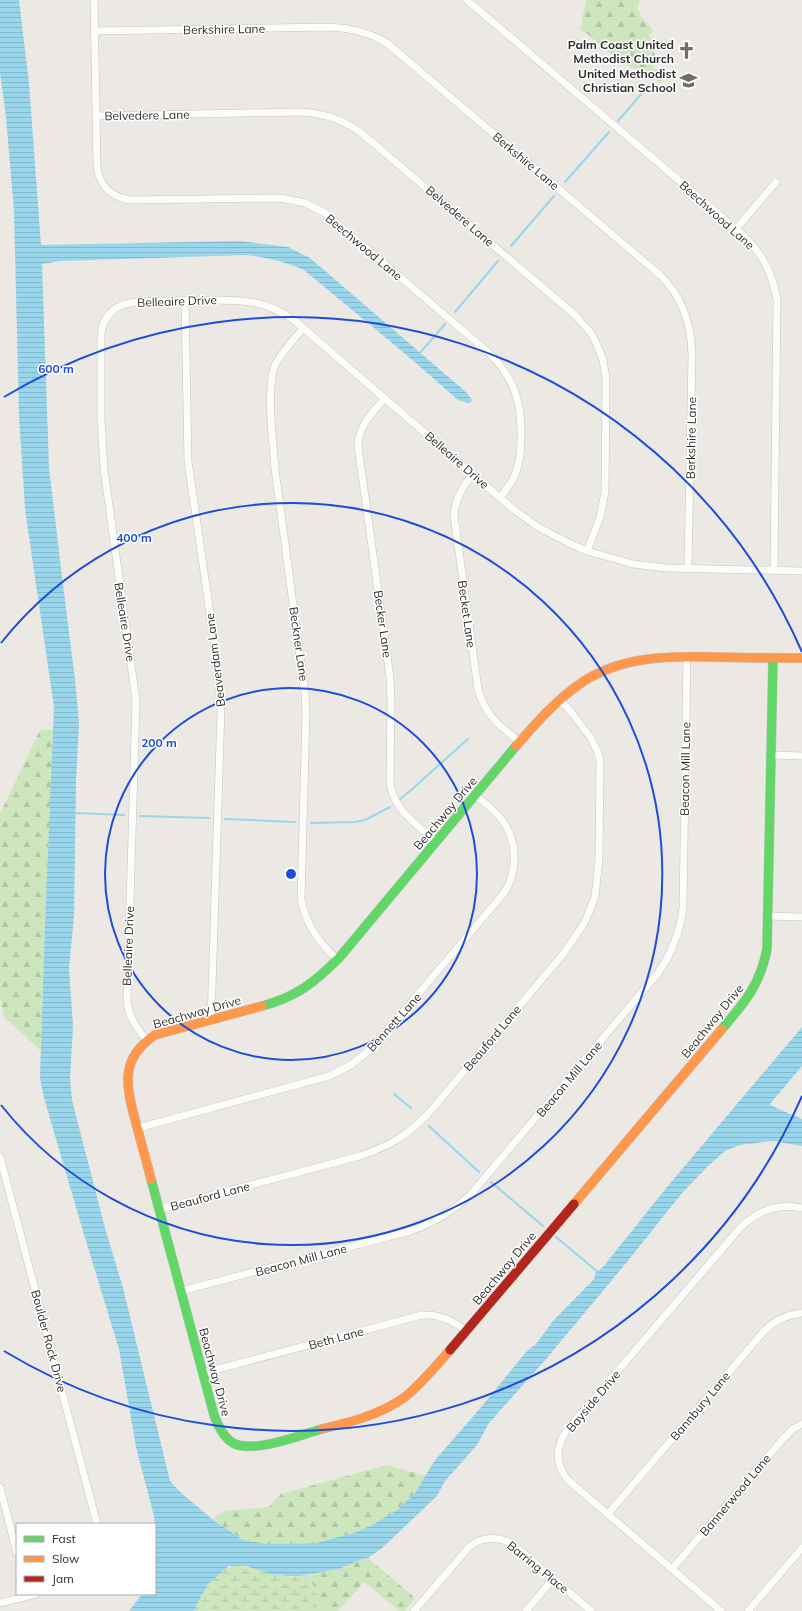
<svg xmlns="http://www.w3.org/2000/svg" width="802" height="1611" viewBox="0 0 802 1611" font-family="Mulish,sans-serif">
	<defs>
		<pattern id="forest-firs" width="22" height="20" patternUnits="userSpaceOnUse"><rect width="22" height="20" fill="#cee6be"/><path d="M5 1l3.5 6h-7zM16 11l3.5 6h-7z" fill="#b1c6a4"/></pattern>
		<pattern id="wetland-marsh" width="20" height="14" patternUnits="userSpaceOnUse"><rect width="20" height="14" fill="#cee6be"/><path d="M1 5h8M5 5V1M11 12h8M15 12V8" fill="none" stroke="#b1c6a4"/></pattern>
		<pattern id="water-rules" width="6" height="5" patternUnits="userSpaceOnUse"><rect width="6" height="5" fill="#99d6ec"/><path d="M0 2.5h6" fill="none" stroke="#84b8cb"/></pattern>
	</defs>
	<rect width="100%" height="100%" fill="#ece8e4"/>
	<!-- forest -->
	<g fill="url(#forest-firs)">
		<polygon points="586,0 640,0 637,10 639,11 640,15 653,30 649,36 654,40 651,45 655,55 653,67 664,74 663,80 660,84 649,73 643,73 623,63 586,33 580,30"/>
		<polygon points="40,730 54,730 45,923 41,1051 4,1017 0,996 0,814"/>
		<polygon points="387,1465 426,1476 415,1493 397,1510 374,1524 357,1532 316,1543 267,1544 243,1540 213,1519 224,1511 269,1507 281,1494"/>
		<path d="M368 1558 415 1598 405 1611H400L364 1582 338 1611H310C322 1599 314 1589 309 1575L339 1569 362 1559Z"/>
	</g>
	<!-- wetland -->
	<path fill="url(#wetland-marsh)" d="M238 1565C250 1566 260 1571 272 1574 284 1577 296 1577 309 1575 314 1589 322 1599 310 1611H194C202 1591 215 1569 238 1565Z"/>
	<!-- water -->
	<path fill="url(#water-rules)" d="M0 0H19L29 83 41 245 239 241 288 247 310 258 467 393 472 400 471 402 468 403 458 400 409 357 304 270C285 262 266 257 245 255L61 261 42 264 49 468 65 601 75 679 79 723 76 781 74 916 69 969 73 1025 70 1078 72 1100 105 1228 123 1288 170 1481 179 1491 212 1519 243 1540 267 1544 316 1543 357 1532 374 1524 397 1510 415 1493 435 1460 477 1412 527 1351 536 1344 553 1321 594 1279 596 1272 603 1267 667 1187 802 1027V1066L770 1104 772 1106 802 1119V1146L773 1141 740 1145 725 1151 708 1166 682 1193 627 1262 547 1358 489 1423 477 1445 445 1481 437 1496 381 1549 368 1558 362 1559 339 1569 300 1576H287L271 1574 246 1566H229L208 1584 205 1590 201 1596 194 1611H129L142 1594H155L156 1552 154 1516 136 1447 119 1349 82 1228 44 1098 40 1078 45 923 54 707 25 509 19 415 14 211 6 117 0 73Z"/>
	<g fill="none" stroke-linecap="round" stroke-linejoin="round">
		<!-- stream -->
		<g stroke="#99d6ec" stroke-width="2">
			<polyline points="618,121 649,85"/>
			<polyline points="565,182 609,132"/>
			<polyline points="511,246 554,196"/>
			<polyline points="455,312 498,261"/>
			<polyline points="420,353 445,324"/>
			<polyline points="400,799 410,791 468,739"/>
			<polyline points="75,813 124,815"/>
			<polyline points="140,816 209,818"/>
			<polyline points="225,819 295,822"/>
			<polyline points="311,823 355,822 365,820 390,807"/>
			<polyline points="394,1094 411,1108"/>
			<polyline points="429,1126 479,1172"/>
			<polyline points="491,1182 543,1226"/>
			<polyline points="556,1237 598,1272"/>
		</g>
		<defs>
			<g id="street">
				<path d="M94 0 97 166C99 185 111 197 130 200L280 198 305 203 325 213 488 352C514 377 522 402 521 438 521 451 520 465 514 477 510 485 505 491 500 498"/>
				<path d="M467 0 736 229C760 250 772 269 777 300L774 570"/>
				<path d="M94 31 329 27C350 28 370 32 388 44L660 275C682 296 691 323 692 354L688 568"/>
				<path d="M96 116 299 112C324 113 346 120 365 136L575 315 591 333 597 345 603 360 606 379 605 492 600 517 587 551"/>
				<polyline points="736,229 776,182"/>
				<polyline points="185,301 188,461 218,669 221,710 211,1020"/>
				<path d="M303 328C294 340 282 351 275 365 266 387 273 444 275 469L305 694 306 712 301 899C306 924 318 942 337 959"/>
				<path d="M385 398C373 412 358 426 358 446L390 677 391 702 390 783C394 811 417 825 437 842"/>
				<path d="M472 475C462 487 455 499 454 515L478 689C485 716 500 726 520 742"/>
				<polyline points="772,755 802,756"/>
				<polyline points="769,916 802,917"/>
				<path d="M147 1041C137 1028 129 1018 127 1002L136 700 104 469 101 419V334C103 313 118 303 138 302 159 301 179 301 200 300 236 300 264 298 295 321L513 509 538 527 569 543 587 551 633 564 667 568 802 571"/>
				<path d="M138 1128 329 1076 351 1065 373 1047 504 893C518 871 518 842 502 820 495 810 485 803 475 795"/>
				<polyline points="0,1157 97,1524"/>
				<path d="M160 1209 360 1156C389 1146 407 1136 428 1114L564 953 585 922 595 897 599 859 600 762 598 753 591 738 572 713 559 699"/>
				<path d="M181 1291 410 1231C434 1223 453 1211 471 1194L658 973C672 953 680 932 683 908L687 656"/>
				<path d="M203 1373 422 1315C440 1314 452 1320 466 1331"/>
				<polyline points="0,1487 17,1553"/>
				<path d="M608 1514 764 1331C774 1321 787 1315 802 1313"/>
				<polyline points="672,1569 782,1440 793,1429 802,1424"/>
				<polyline points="0,1603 36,1594"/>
				<path d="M414 1611 469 1547C482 1536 500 1536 514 1545L591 1611"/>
				<polyline points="526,1611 553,1579"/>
				<path d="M721 1611 569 1481C555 1466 555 1447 567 1430L740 1228C757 1211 778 1203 802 1208"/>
				<polyline points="748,1611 802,1548"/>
			</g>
			<g id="fast">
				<path d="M262 1006C296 997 314 983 339 958L516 746"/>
				<path d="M722 1029C745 1002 760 985 767 949L773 658"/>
				<path d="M151 1179 214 1415C218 1426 223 1437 233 1443 254 1454 299 1435 322 1429"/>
			</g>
			<g id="slow">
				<path d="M516 746C537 722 557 699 584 681 624 656 668 656 714 657 743 658 773 658 802 658"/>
				<path d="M151 1179C146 1161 141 1142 136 1123 126 1086 119 1059 155 1035L262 1006"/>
				<polyline points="574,1204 722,1029"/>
				<path d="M322 1429C351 1422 380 1415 405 1397 422 1383 436 1366 450 1350"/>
			</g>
			<polyline id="jam" points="450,1350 574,1204"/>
		</defs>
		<!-- street casing -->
		<use href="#street" stroke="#c5c4c5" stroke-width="8"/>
		<!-- fast casing -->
		<use href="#fast" stroke="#c5c4c5" stroke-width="10"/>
		<!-- slow casing -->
		<use href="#slow" stroke="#c5c4c5" stroke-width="10"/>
		<!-- jam casing -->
		<use href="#jam" stroke="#c5c4c5" stroke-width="10"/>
		<!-- street -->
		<use href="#street" stroke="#fcfcfb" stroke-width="7"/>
		<!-- fast -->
		<use href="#fast" stroke="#63d668" stroke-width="9"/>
		<!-- slow -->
		<use href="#slow" stroke="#ff974d" stroke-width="9"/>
		<!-- jam -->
		<use href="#jam" stroke="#b3261e" stroke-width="9"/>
	</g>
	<!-- distance rings -->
	<g fill="none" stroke="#1d4ed8" stroke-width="2">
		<circle cx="291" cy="874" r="186"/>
		<path d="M1 643A371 371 0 1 1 1 1105"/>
		<path d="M802 1096A557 557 0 0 1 4 1351M4 397A557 557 0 0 1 802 652"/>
	</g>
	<!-- icons -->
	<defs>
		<symbol id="church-bare" viewBox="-9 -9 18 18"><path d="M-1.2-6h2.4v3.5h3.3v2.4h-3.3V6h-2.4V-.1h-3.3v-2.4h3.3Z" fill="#706f6e" stroke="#fff" stroke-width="2.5" paint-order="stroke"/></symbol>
		<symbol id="school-bare" viewBox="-9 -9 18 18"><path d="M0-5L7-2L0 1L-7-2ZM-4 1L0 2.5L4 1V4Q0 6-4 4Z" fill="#706f6e" stroke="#fff" stroke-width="2.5" paint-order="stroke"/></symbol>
	</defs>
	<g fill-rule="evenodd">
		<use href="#church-bare" x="674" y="38" width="25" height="25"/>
		<use href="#school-bare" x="676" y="68" width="25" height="25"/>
	</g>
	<g text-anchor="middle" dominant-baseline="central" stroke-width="3" stroke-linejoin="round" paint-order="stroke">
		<!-- street labels -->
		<g font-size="12" fill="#2e2e2e" stroke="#fff">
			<text transform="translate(224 29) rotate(-1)">Berkshire Lane</text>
			<text transform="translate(147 115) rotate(-1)">Belvedere Lane</text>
			<text transform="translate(526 161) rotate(40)">Berkshire Lane</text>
			<text transform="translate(717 215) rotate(42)">Beechwood Lane</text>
			<text transform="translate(460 216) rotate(41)">Belvedere Lane</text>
			<text transform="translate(364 247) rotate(40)">Beechwood Lane</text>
			<text transform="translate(177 301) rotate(-2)">Belleaire Drive</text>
			<text transform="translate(691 438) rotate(-89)">Berkshire Lane</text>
			<text transform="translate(457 460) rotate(41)">Belleaire Drive</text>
			<text transform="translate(467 614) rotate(82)">Becket Lane</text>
			<text transform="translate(125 622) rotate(81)">Belleaire Drive</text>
			<text transform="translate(383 624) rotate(82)">Becker Lane</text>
			<text transform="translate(299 644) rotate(82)">Beckner Lane</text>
			<text transform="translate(215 660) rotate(-97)">Beaverdam Lane</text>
			<text transform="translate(685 769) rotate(-89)">Beacon Mill Lane</text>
			<text transform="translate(445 813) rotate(-50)">Beachway Drive</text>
			<text transform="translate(128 946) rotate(-88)">Belleaire Drive</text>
			<text transform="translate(197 1012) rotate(-16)">Beachway Drive</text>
			<text transform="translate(712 1021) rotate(-51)">Beachway Drive</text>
			<text transform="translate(394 1022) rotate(-48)">Bennett Lane</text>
			<text transform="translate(492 1038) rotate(-50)">Beauford Lane</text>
			<text transform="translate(569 1079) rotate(-50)">Beacon Mill Lane</text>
			<text transform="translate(210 1196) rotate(-15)">Beauford Lane</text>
			<text transform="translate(301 1260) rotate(-15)">Beacon Mill Lane</text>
			<text transform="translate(504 1268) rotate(-50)">Beachway Drive</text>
			<text transform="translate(336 1338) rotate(-15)">Beth Lane</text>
			<text transform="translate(49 1341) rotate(75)">Boulder Rock Drive</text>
			<text transform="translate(215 1372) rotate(75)">Beachway Drive</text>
			<text transform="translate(593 1401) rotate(-50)">Bayside Drive</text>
			<text transform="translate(700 1406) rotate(-50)">Bannbury Lane</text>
			<text transform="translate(735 1495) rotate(-50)">Bannerwood Lane</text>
			<text transform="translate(538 1567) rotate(39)">Barring Place</text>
		</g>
		<!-- poi labels -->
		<g font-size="12" font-weight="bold" fill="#2e2e2e" stroke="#fff" text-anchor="end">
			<text x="674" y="44">Palm Coast United<tspan x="674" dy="14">Methodist Church</tspan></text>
			<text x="676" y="73">United Methodist<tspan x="676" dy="14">Christian School</tspan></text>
		</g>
	</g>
	<circle cx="291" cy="874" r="6" fill="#1d4ed8" stroke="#fff" stroke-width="2"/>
	<g font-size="12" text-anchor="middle" font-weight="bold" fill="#1d4ed8" stroke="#fff" stroke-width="3" stroke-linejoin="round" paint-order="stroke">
		<text x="56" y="373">600 m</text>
		<text x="134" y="542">400 m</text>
		<text x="159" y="747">200 m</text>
	</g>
	<!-- legend -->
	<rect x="16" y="1523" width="140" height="72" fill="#ffffff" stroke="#ababab"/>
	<rect x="24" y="1536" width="20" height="6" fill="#63d668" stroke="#ababab"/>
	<text x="52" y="1543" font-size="12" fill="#2e2e2e">Fast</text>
	<rect x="24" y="1556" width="20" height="6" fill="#ff974d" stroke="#ababab"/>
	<text x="52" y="1563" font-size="12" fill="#2e2e2e">Slow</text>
	<rect x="24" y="1576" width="20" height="6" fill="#b3261e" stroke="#ababab"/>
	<text x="52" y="1583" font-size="12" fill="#2e2e2e">Jam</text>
</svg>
